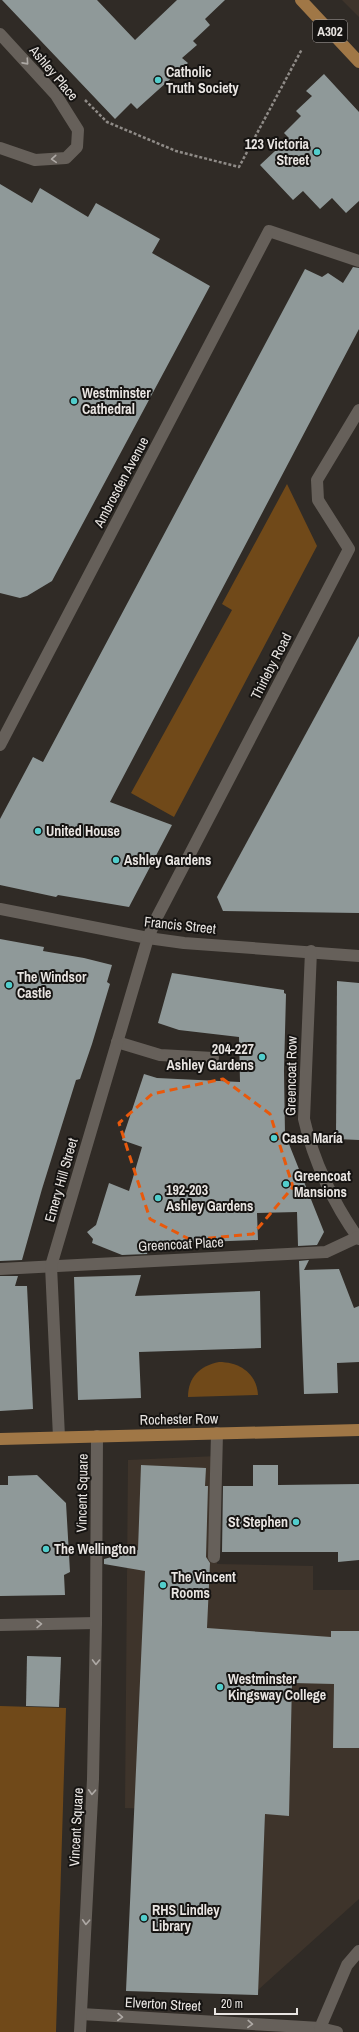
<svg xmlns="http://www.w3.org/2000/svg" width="359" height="2032" viewBox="0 0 359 2032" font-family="'Archivo Narrow',sans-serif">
	<rect width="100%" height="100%" fill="#302b26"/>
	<!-- built -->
	<g fill="#3e342b">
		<polygon points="342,0 359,0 359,17"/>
		<polygon points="217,1456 217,1564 313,1566 313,1590 359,1590 359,1899 258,1990 265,1814 125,1808 128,1460"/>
	</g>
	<!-- green -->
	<g fill="#704919">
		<polygon points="287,484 317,546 174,817 131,793 232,610 222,604"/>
		<path d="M219 1362C240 1362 257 1374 258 1395L188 1397C188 1377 200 1366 219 1362Z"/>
		<polygon points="0,1706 66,1708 56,2032 0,2032"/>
	</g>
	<!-- building -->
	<g fill="#8f9999">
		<polygon points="2,0 97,0 135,40 177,0 225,0 205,19 210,25 193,41 197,45 182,58 188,63 137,109 131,103 115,119"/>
		<polygon points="324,74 359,112 359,201 346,213 332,198 320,209 303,191 293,200 260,165 289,138 284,133 301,116 296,111 312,96 306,91"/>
		<polygon points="0,184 32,203 40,188 88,217 96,203 160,239 152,253 210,286 52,581 27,596 20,598 0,593"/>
		<polygon points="353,267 359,268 359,329 110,802 172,825 129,907 58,895 56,897 0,885 0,819 33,757 43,762 305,269 322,277 328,273 343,283"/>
		<polygon points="359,636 359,913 223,911 217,897"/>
		<polygon points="0,939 44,947 43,951 84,958 112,965 107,982 110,984 92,1044 80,1079 76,1080 42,1189 22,1260 0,1261"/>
		<polygon points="172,973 284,990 284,993 286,994 284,1071 285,1134 324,1232 317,1245 298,1246 297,1212 257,1213 258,1240 150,1244 147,1254 122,1255 92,1243 93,1239 87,1232 96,1225 109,1183 129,1191 142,1147 122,1140 144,1074 157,1078 240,1082 239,1037 179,1030 158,1023"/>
		<polygon points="337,981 359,983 359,1140 336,1139"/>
		<polygon points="309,1260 304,1270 339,1269 354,1308 359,1306 359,1362 337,1363 338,1393 304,1394 299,1261"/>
		<polygon points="141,1275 135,1296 260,1291 261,1348 139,1352 141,1398 78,1400 74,1277"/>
		<polygon points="0,1276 18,1276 15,1286 27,1286 33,1409 0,1411"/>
		<polygon points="141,1465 206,1468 205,1486 208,1486 206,1557 210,1563 207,1628 331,1637 331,1631 359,1631 359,1748 333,1748 334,1684 292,1683 289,1816 265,1814 258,1995 126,1991 145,1571 104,1564 104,1559 138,1550"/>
		<polygon points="253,1465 278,1465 278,1485 359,1484 359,1560 338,1562 338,1552 222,1552 223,1486 253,1486"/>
		<polygon points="37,1475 66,1503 70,1572 64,1575 65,1595 0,1596 0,1485 8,1485 8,1476"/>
		<polygon points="27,1656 61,1657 59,1707 26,1706"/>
	</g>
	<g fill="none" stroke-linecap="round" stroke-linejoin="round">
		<!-- path -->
		<polyline stroke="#8f8b87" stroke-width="2.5" stroke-dasharray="3 2" stroke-linecap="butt" points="85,100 107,122 176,151 239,167 302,49"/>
		<!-- minor -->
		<g stroke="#66605a" stroke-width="12">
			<polyline points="0,34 56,95 78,130 77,147 66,158 35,160 0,148"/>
			<polyline points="0,745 269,231 359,261"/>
			<polyline points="0,909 148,938 184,943 359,956"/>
			<path d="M311 951 304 1119C313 1160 334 1205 359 1239"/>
			<polyline points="117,1042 160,1055 213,1058"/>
			<polyline points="0,1269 326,1252 358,1237"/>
			<polyline points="59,1437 51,1266 148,938 156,919 349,549 318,500 317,480 359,410"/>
			<polyline points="214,1557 217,1433"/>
			<polyline points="0,1625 96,1623"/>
			<polyline points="81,2014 320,2028 337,2032"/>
			<polyline points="320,2028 347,1965 359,1951"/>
			<polyline points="80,2032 93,1779 96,1623 97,1436"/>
		</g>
		<!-- major -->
		<g stroke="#a07746" stroke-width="12">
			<polyline points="301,0 359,62"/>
			<polyline points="0,1439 359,1430"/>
		</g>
	</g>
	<!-- one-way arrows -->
	<defs><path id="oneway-chevron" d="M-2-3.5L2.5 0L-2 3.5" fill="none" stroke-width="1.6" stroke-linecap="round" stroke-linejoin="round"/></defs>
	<g stroke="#aea9a5">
		<use href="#oneway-chevron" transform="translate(26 62) rotate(48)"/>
		<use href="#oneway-chevron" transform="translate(54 159) rotate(176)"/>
		<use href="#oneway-chevron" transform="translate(39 1624) rotate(-1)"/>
		<use href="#oneway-chevron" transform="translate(96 1662) rotate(91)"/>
		<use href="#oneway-chevron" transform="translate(92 1792) rotate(93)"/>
		<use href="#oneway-chevron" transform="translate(86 1922) rotate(93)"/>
		<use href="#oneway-chevron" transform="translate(120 2017) rotate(3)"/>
		<use href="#oneway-chevron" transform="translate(250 2024) rotate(3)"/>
	</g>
	<!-- marked area -->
	<path fill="none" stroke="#e8590c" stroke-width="3" stroke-dasharray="8 5" stroke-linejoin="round" d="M223 1079 270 1114 293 1187 253 1234 191 1240 150 1219 119 1123 152 1094Z"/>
	<!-- markers -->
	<g fill="#52cdcc" stroke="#161412" stroke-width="1.5">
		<circle cx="158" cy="80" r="4"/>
		<circle cx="317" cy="152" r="4"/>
		<circle cx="74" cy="401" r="4"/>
		<circle cx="38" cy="831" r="4"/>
		<circle cx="116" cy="860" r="4"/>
		<circle cx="9" cy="985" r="4"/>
		<circle cx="262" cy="1057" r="4"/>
		<circle cx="274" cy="1138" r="4"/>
		<circle cx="286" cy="1184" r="4"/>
		<circle cx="158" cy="1198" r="4"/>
		<circle cx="296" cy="1522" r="4"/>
		<circle cx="46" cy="1549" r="4"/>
		<circle cx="163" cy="1585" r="4"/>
		<circle cx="220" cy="1687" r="4"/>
		<circle cx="144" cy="1918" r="4"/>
	</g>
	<g text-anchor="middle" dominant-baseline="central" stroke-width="4" stroke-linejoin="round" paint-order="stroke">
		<!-- shield labels -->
		<rect fill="#161412" stroke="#aaa6a4" stroke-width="1" x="313" y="20" width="34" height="22" rx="3"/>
		<g font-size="13" font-weight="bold" fill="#e9e5e2">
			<text x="330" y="31">A302</text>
		</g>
		<!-- poi labels -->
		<g font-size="14" font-weight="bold" fill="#e9e5e2" stroke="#161412" text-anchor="start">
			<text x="166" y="72">Catholic<tspan x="166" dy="16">Truth Society</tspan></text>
			<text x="309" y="144" text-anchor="end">123 Victoria<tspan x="309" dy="16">Street</tspan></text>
			<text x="82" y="393">Westminster<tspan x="82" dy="16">Cathedral</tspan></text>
			<text x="46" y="831">United House</text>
			<text x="124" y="860">Ashley Gardens</text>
			<text x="17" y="977">The Windsor<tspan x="17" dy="16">Castle</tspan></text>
			<text x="254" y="1049" text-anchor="end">204-227<tspan x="254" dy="16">Ashley Gardens</tspan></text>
			<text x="282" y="1138">Casa María</text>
			<text x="294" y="1176">Greencoat<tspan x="294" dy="16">Mansions</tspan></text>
			<text x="166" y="1190">192-203<tspan x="166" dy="16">Ashley Gardens</tspan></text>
			<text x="288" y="1522" text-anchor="end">St Stephen</text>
			<text x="54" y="1549">The Wellington</text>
			<text x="171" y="1577">The Vincent<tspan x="171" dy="16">Rooms</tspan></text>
			<text x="228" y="1679">Westminster<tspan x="228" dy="16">Kingsway College</tspan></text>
			<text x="152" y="1910">RHS Lindley<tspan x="152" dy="16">Library</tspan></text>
		</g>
		<!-- street labels -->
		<g font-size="14" fill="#e9e5e2" stroke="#161412">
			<text transform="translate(54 73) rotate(50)">Ashley Place</text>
			<text transform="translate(121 482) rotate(-62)">Ambrosden Avenue</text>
			<text transform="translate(271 666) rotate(-63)">Thirleby Road</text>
			<text transform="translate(180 925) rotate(6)">Francis Street</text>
			<text transform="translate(291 1076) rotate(-89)">Greencoat Row</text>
			<text transform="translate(61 1180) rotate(-74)">Emery Hill Street</text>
			<text transform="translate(181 1244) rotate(-3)">Greencoat Place</text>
			<text transform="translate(179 1419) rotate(-1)">Rochester Row</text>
			<text transform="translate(82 1493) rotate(-89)">Vincent Square</text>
			<text transform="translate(76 1827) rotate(-87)">Vincent Square</text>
			<text transform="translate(163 2004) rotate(3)">Elverton Street</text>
		</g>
	</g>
	<!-- scale -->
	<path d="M215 2008v6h82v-6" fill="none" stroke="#e9e5e2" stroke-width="2"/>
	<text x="221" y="2008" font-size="12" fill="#e9e5e2" stroke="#161412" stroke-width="3" paint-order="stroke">20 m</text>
</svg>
